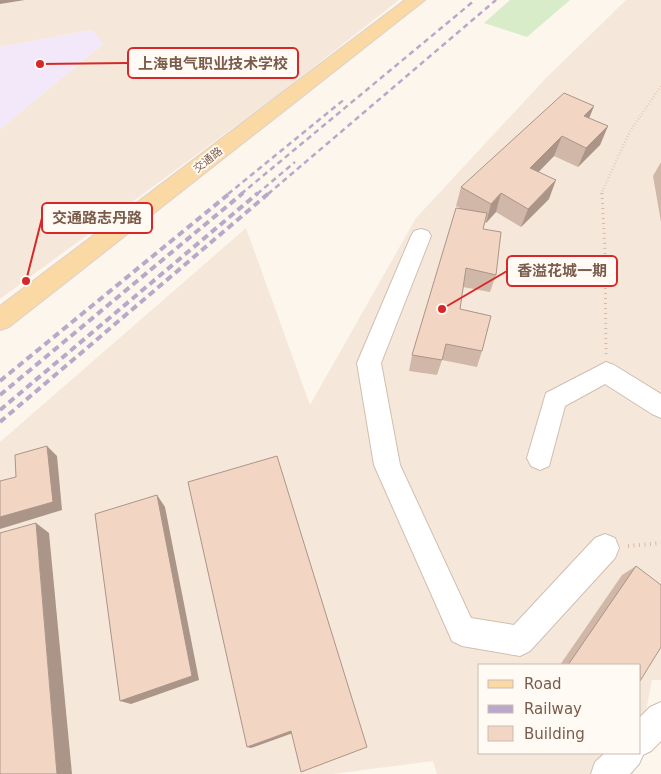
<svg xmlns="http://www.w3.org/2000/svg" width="661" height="774" viewBox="0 0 661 774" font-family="'DejaVu Sans','Noto Sans SC',sans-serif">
	<rect width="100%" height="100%" fill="#fdf6ec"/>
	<!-- residential -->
	<g fill="#f5e8da">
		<polygon points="25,0 399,0 282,92 0,299 0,129 103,44 92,30 0,47 0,4"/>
		<polygon points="626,0 661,0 661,680 652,680 640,742 640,665 480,665 480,753 638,753 633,774 437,774 433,761 333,774 0,774 0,442 246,228 310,405 416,218 547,77"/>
	</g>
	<!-- education -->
	<polygon fill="#f3e8fa" points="92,30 103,44 0,129 0,47"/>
	<!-- green -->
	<polygon fill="#d8ecc9" points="510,0 570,0 527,37 484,23"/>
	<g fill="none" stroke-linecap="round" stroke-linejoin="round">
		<defs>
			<g id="minor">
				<polygon points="421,229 428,231 431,236 381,363 400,465 471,618 514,625 595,538 605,534 615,538 619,548 615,558 530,651 520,656 462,646 452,641 374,465 357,363 411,236 414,231"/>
				<polygon points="606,362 614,365 661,394 661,418 652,414 605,384 565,406 549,466 540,470 531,466 527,458 546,393"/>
				<polygon points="661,702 661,741 651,751 643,755 639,764 630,774 591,774 595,762 605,753 640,753 640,717 650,707"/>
			</g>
			<polygon id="major" points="405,0 425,0 9,327 0,330 0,306"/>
		</defs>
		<!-- minor casing -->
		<use href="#minor" stroke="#d1beb0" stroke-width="2"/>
		<!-- major casing -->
		<use href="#major" stroke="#dad1cd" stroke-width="2"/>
		<!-- path-far2 -->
		<polyline stroke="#d9b8a5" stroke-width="2.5" stroke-dasharray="0.5 2.5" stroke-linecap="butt" points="601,194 630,131 661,86"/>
		<!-- path-far1 -->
		<polyline stroke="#d9b8a5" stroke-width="3" stroke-dasharray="1 4" stroke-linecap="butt" points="602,193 605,252 606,354"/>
		<!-- path -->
		<polyline stroke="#d9b8a5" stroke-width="4" stroke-dasharray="1 4.5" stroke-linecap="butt" points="628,546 661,543"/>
		<!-- minor -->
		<use href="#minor" fill="#fff" fill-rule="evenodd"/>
		<!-- major -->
		<use href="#major" fill="#fbd9a5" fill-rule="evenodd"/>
		<!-- rail-far1 -->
		<g stroke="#b9a8c9" stroke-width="2.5" stroke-dasharray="5.5 4" stroke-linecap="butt">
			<polyline points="228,194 346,98"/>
			<polyline points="241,194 475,0"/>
			<polyline points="257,194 295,162"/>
			<polyline points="268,194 496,0"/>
		</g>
		<!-- rail -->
		<g stroke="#b9a8c9" stroke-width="4" stroke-dasharray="7 4.5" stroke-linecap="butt">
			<polyline points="0,381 230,193"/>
			<polyline points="0,395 243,193"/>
			<polyline points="0,410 258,193"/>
			<polyline points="0,422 269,193"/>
		</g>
	</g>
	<!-- wall -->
	<g fill="#d1b7a8">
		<polygon points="594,106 589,118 608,126 600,145 578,167 554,156 538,172 549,199 521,227 496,212 486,223 485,222 483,229 496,275 490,292 463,287 460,309 482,351 477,367 442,360 437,375 409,371 412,355 462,209 456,206 461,187"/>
		<polygon points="661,162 661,222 653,176"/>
		<polygon points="636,566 640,665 560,665 622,575"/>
	</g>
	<!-- shaded-wall -->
	<g fill="#aa9588">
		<polygon points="0,0 25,0 0,4"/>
		<polygon points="594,106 586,126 584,116"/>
		<polygon points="608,126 600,145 578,167 586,148"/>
		<polygon points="562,136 554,156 524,187 530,168"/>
		<polygon points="556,180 549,199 521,227 528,209"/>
		<polygon points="501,193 496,212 486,223 491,204"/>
		<polygon points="47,446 57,456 62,510 0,529 0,517"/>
		<polygon points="157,495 165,507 199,680 131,704 120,701"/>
		<polygon points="36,523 49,533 72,774 57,774"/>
		<polygon points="291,731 293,733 251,748 247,747"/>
	</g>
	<!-- building -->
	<g fill="#f3d5c3" stroke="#aa9588">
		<polygon points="564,93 594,106 584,116 608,126 586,148 562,136 530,168 556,180 528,209 501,193 491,204 461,187"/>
		<polygon points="456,208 487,213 483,229 501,232 496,275 466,268 460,309 491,316 482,351 446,344 442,360 412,355"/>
		<polygon points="47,446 53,502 0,517 0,481 16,477 15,455"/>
		<polygon points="277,456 367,747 301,772 291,731 247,747 188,482"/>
		<polygon points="157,495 192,676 120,701 95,514"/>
		<polygon points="36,523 57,774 0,774 0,533"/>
		<polygon points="636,566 661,585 661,647 640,681 640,665 568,665"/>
	</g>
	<g text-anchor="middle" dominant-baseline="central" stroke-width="4" stroke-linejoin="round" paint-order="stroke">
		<!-- far-street labels -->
		<g font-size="11" fill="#7a5c4d" stroke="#fffaf3">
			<text transform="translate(208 160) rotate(-38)">交通路</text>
		</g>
	</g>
	<!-- callouts -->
	<path fill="none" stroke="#d62828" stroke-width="2" d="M40 64L128 63M26 281L42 218M442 309L507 271"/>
	<g fill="#d62828" stroke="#fffaf3" stroke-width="2">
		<circle cx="40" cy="64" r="5"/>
		<circle cx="26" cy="281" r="5"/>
		<circle cx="442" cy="309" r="5"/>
	</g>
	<g fill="#fffaf3" stroke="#d62828" stroke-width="2">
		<rect x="128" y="48" width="170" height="30" rx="5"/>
		<rect x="42" y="203" width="110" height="30" rx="5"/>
		<rect x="507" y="256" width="110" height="30" rx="5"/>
	</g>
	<g font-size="15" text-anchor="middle" font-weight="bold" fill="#7a5c4d">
		<text x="213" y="69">上海电气职业技术学校</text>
		<text x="97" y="223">交通路志丹路</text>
		<text x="562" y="276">香溢花城一期</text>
	</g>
	<!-- legend -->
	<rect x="478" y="664" width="162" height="90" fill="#fffaf3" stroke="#cabbb1"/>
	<rect x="488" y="680" width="25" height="8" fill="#fbd9a5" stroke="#cabbb1"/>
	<text x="524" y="689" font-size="15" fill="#7a5c4d">Road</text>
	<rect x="488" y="705" width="25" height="8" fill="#b9a8c9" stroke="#cabbb1"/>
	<text x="524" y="714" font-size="15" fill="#7a5c4d">Railway</text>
	<rect x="488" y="726" width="25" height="15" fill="#f3d5c3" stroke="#cabbb1"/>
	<text x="524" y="739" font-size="15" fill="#7a5c4d">Building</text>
</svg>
